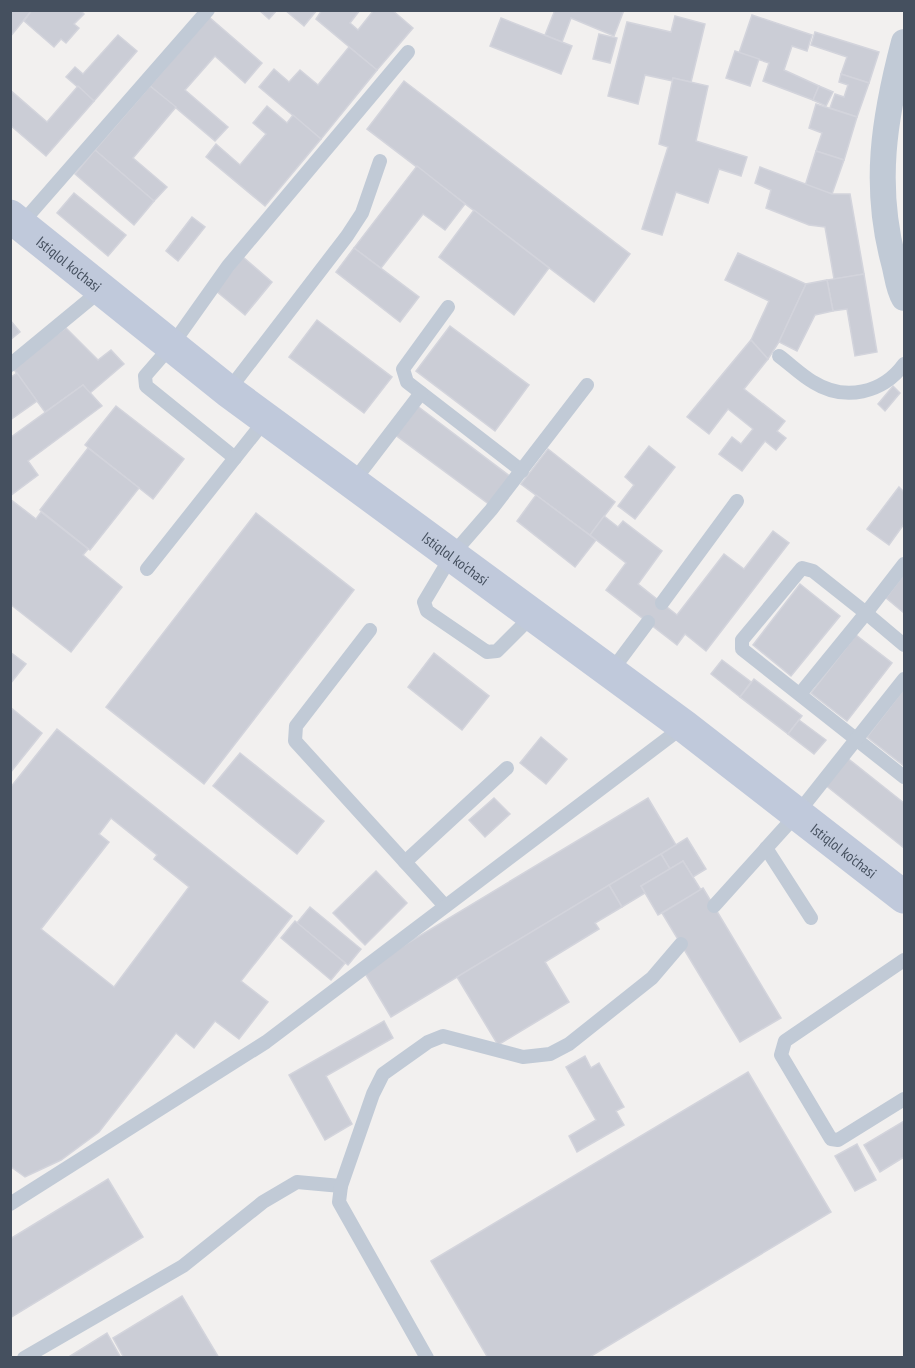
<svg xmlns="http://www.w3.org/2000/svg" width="915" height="1368" viewBox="0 0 915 1368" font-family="'PT Sans Narrow',sans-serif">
	<rect width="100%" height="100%" fill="#f2f0ef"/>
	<!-- building -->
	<g fill="#cbcdd6" stroke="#d3d4dc" stroke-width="1.5" fill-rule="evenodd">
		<polygon points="10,10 32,10 10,37"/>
		<polygon points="32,10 80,10 84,14 74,24 79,28 66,43 61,39 54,47 24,21"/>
		<polygon points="259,10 277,10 269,19"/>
		<polygon points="285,10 317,10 304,26"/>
		<polygon points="322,10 360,10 350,23 358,30 374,10 392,10 413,28 377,70 316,19"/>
		<polygon points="555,10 624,10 614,36 571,18 562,42 545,35"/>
		<polygon points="752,15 812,35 807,51 792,46 784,70 819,86 813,100 763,81 769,63 739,53"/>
		<polygon points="675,16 705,24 691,82 673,78 673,81 645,75 638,104 608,96 627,22 671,32"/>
		<polygon points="209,17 262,63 245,83 215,56 185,90 228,127 215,141 150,86"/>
		<polygon points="501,18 572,46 561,74 490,46"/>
		<polygon points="815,32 879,52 869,83 841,74 847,57 811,45"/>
		<polygon points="599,34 617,38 610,63 593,59"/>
		<polygon points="118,35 137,51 94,101 66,77 75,67 83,74"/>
		<polygon points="349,47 377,70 321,139 259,87 274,69 289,82 300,70 318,85"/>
		<polygon points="735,51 759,59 750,86 726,78"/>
		<polygon points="841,74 869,83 857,117 830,108 835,94 844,97 848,85 839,82"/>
		<polygon points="673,78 708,86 696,141 747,157 741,176 719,169 708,203 676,192 662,235 642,229 668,147 659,144"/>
		<polygon points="404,81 630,254 594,302 367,129"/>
		<polygon points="78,86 94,101 46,156 10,125 10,90 47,122"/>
		<polygon points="150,86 176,107 133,158 167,187 154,201 95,150"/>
		<polygon points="819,86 833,92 826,106 813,100"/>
		<polygon points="816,104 857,117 844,160 816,151 822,133 809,128"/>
		<polygon points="267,106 287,123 293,115 321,139 265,206 206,157 216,144 240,165 266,134 253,123"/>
		<polygon points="95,150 154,201 134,225 75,174"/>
		<polygon points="816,151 844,160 832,194 805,186"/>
		<polygon points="417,166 465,204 445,230 423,214 381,268 354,248"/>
		<polygon points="760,167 832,194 850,194 864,274 834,279 825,227 809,225 766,208 771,190 755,183"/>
		<polygon points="74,193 126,235 108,256 57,213"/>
		<polygon points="474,210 549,268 514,315 439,257"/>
		<polygon points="192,217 205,227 178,261 166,251"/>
		<polygon points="354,248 419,297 400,322 336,272"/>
		<polygon points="738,253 806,284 779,342 768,359 751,340 769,301 725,280"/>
		<polygon points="243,257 272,282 245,315 216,291"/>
		<polygon points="864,274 877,352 855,356 847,309 833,311 827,280"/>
		<polygon points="827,280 833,311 815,315 797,351 779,342 806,284"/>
		<polygon points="10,320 20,332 10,340"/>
		<polygon points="317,320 392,377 364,413 289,357"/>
		<polygon points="450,326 529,385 495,431 416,371"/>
		<polygon points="66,328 98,360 111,350 124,364 90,393 83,385 45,412 12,367"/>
		<polygon points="751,340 768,359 744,389 785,421 777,431 786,438 776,450 765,441 742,471 719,454 732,437 741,444 753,429 728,409 709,434 687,417"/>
		<polygon points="17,373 37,401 10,420 10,378"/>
		<polygon points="83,385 102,406 28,461 38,475 10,496 10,438"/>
		<polygon points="893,386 900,393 885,411 878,404"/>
		<polygon points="416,405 511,477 490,505 394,434"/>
		<polygon points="116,406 184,459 153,499 85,445"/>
		<polygon points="649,446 675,467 635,519 618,506 634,485 625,477"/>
		<polygon points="88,448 139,488 90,550 40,510"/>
		<polygon points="548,449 615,502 590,535 521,484"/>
		<polygon points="899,487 904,492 904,524 889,545 867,529"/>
		<polygon points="536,495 596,540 575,567 517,521"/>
		<polygon points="10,499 36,519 41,512 88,549 83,555 122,587 71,652 10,604"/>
		<polygon points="256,513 354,590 204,784 106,707"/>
		<polygon points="604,516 618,527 623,521 662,551 638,584 677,615 724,554 744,569 773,531 789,543 706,651 685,634 677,645 606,590 626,563 590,535"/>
		<polygon points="904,574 904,613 886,598"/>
		<polygon points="800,584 840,616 791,676 753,645"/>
		<polygon points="856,635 892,663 847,721 811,693"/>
		<polygon points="10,652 26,664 10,684"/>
		<polygon points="434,653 489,696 462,730 408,687"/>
		<polygon points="722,660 751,682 740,697 711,674"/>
		<polygon points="754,679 802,716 788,734 740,697"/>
		<polygon points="904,689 904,766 867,737"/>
		<polygon points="10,707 42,733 10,773"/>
		<polygon points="799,720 826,740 814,754 788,734"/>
		<path d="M57 729 292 916 241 981 268 1002 239 1039 215 1021 194 1048 176 1033 99 1132 61 1160 25 1177 10 1166V788ZM111 818 157 855 154 859 189 887 114 987 41 929 109 842 99 834Z"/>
		<polygon points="541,737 567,759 546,784 520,763"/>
		<polygon points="240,753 324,821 297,854 213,786"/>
		<polygon points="846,757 904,803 904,848 824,784"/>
		<polygon points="494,798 510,814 485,837 469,820"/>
		<polygon points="648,798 676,845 391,1017 363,970"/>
		<polygon points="687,838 706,869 693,877 683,861 670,869 661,854"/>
		<polygon points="661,854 670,869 641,886 645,893 622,907 609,885"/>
		<polygon points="683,861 701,890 658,915 641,886"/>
		<polygon points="376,871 407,903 365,945 333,913"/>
		<polygon points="609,885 622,907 595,923 599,929 545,962 569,1002 498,1045 457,977"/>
		<polygon points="703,888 781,1018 740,1042 662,913"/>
		<polygon points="310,907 361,949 348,965 297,923"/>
		<polygon points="295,921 345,963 331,980 281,938"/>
		<polygon points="384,1021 393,1038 326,1076 352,1124 325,1140 289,1075"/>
		<polygon points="585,1056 591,1068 599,1063 624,1107 616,1111 624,1125 577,1152 569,1136 596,1120 566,1067"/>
		<polygon points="748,1072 831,1212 588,1358 488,1358 431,1261"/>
		<polygon points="904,1121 904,1157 880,1172 864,1145"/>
		<polygon points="857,1144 876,1180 855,1191 835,1156"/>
		<polygon points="108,1179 143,1237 10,1318 10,1239"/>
		<polygon points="182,1296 219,1358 124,1358 113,1338"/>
		<polygon points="107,1333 121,1358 67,1358"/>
	</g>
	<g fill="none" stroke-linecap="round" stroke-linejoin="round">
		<!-- service -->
		<g stroke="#c1cad6" stroke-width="14">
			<polyline points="21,224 208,10"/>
			<polyline points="448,307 403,369 407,382 522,471"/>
			<path d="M779 356C790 364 801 375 813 382 845 402 883 393 904 364"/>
			<polyline points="10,365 101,290"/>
			<polyline points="228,391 347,236 362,213 380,161"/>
			<polyline points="235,458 146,386 145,376 172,345 228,266 408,52"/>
			<polyline points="353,482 421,393"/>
			<polyline points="904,564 866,613 813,571 802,568 742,640 742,649 904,777"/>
			<polyline points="147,569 266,419"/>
			<polyline points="662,603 737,501"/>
			<polyline points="533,615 497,651 487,652 427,611 424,602 452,555 491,510 587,385"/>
			<polyline points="370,630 296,726 295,741 445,906"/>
			<polyline points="610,673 648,622"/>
			<polyline points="800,694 866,613 904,645"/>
			<polyline points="766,848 811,918"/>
			<polyline points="405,862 507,768"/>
			<polyline points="714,906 797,814 904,679"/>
			<polyline points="904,960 785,1041 781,1055 831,1139 838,1140 904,1099"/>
			<polyline points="10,1204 266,1042 684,726"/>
			<polyline points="24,1358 183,1266 263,1202 297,1182 341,1186"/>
			<polyline points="427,1358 339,1202 341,1186 373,1094 383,1074 428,1042 443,1036 523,1057 550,1054 569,1044 652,978 681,944"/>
		</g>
		<!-- minor -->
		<path stroke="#c1cad6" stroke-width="26" d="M904 42C884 118 873 186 894 263 897 274 898 288 904 298"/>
		<!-- secondary -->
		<path stroke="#c0c9db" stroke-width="33" id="s1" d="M10 216 228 391 684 726 904 897"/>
	</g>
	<g text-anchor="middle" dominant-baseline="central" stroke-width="4.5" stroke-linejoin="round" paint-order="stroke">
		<!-- street labels -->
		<g font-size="15" fill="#45505f" stroke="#fff">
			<text stroke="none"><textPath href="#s1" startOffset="76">Istiqlol ko'chasi</textPath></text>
			<text stroke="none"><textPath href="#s1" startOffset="562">Istiqlol ko'chasi</textPath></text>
			<text stroke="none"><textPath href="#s1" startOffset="1048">Istiqlol ko'chasi</textPath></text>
		</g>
	</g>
	<!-- border -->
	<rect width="915" height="1368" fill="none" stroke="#45505f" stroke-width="24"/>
</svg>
